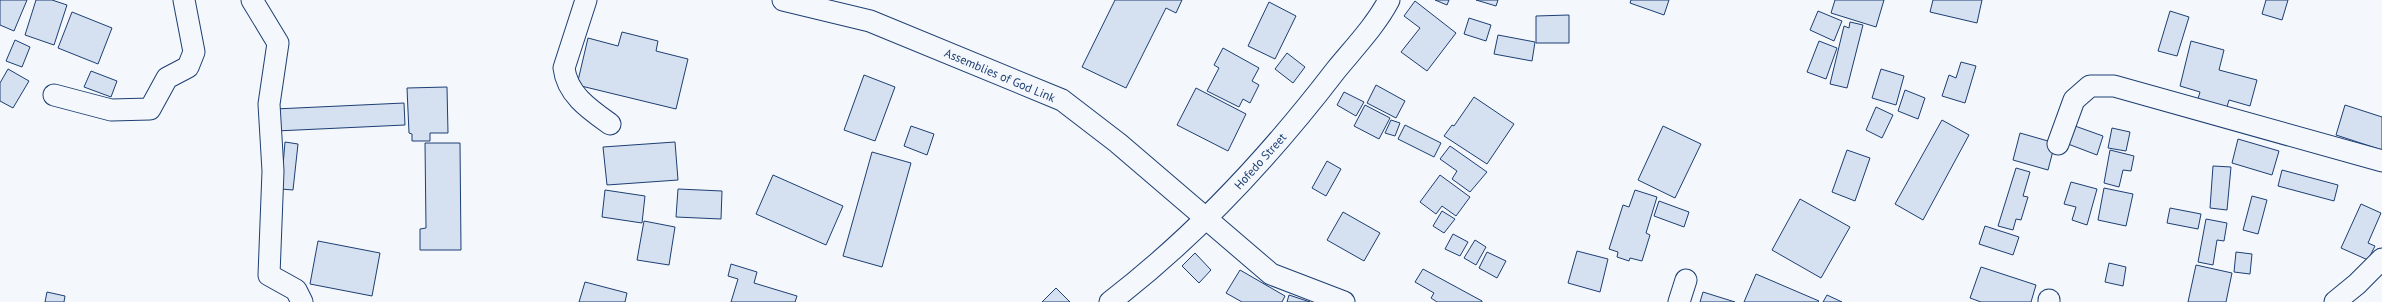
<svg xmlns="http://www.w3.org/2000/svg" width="2382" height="302" viewBox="0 0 2382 302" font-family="'PT Sans',sans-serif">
	<rect width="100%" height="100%" fill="#f4f7fb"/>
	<!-- building -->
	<g fill="#d5e0f0" stroke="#1d3f73">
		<polygon points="0,0 27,0 14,31 0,25"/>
		<polygon points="36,0 52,0 67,5 54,45 25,35"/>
		<polygon points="1115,0 1182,0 1176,13 1166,8 1126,88 1082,67"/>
		<polygon points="1435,0 1449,0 1447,5"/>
		<polygon points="1476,0 1498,0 1496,6"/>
		<polygon points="1631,0 1669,0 1664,15 1630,3"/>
		<polygon points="1835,0 1884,0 1876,27 1831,13"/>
		<polygon points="1933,0 1982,0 1977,23 1930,12"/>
		<polygon points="2266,0 2288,0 2282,20 2262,14"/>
		<polygon points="1415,1 1456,33 1427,71 1401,52 1420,28 1404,16"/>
		<polygon points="1269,2 1296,16 1275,59 1248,46"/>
		<polygon points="1818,11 1842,21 1834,41 1810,30"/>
		<polygon points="2170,11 2189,17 2177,56 2158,51"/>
		<polygon points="72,12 112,28 98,64 58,48"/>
		<polygon points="1569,15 1569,43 1536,43 1536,16"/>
		<polygon points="1469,18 1491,25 1486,41 1464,34"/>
		<polygon points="1850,22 1863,25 1847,88 1830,84 1844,26 1849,28"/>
		<polygon points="622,32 658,41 656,51 688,59 676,109 577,85 588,38 618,46"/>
		<polygon points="1498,35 1535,42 1532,61 1494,54"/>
		<polygon points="15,40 30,47 22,67 6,61"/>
		<polygon points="1819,41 1837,48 1826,79 1807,72"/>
		<polygon points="2191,41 2224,50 2219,70 2257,80 2250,106 2229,100 2226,110 2197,102 2200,92 2180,86"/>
		<polygon points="1223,48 1259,68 1252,81 1259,85 1250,103 1243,99 1239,107 1207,91 1219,68 1214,65"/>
		<polygon points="1287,53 1305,67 1293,83 1275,69"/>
		<polygon points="1961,62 1976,66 1965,103 1942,96 1949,75 1956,78"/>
		<polygon points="8,69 29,81 13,108 0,101 0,83"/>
		<polygon points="1881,69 1904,76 1896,105 1872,98"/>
		<polygon points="91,71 117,81 111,97 84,87"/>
		<polygon points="864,75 895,87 875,141 844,130"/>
		<polygon points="1376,85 1405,101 1396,118 1367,103"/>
		<polygon points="447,87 448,133 430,133 430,141 412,141 412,134 409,133 407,88"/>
		<polygon points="1196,88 1246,114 1228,151 1177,125"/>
		<polygon points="1905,90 1925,98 1918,119 1898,111"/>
		<polygon points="1344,92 1364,102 1356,116 1337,105"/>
		<polygon points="1474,97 1514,124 1487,164 1444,136 1452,125 1454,126"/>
		<polygon points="404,103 405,125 276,131 275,109"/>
		<polygon points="1365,105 1390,118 1379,139 1354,126"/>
		<polygon points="2345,105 2382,117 2382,150 2336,135"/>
		<polygon points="1876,107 1893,115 1882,138 1866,130"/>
		<polygon points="1391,120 1400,123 1395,136 1385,133"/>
		<polygon points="1942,120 1969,135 1923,220 1895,204"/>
		<polygon points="1405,125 1441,143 1434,157 1398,139"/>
		<polygon points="911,126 934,134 927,155 904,146"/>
		<polygon points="1663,126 1701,144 1675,198 1638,180"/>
		<polygon points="2075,126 2103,136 2097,155 2068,144"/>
		<polygon points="2112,128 2130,132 2126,151 2108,148"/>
		<polygon points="2020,133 2055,143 2048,170 2013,160"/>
		<polygon points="2238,139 2279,151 2272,175 2232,163"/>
		<polygon points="285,142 298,144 293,190 281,189"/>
		<polygon points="675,142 678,180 607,185 603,147"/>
		<polygon points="425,143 460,143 461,250 420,250 420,229 426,228"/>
		<polygon points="1450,146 1487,172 1470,192 1452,179 1457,171 1440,159"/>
		<polygon points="1847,150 1870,158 1855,201 1832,192"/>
		<polygon points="2110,150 2134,156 2131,171 2123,170 2119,187 2104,183"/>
		<polygon points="872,152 911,163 882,267 843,256"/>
		<polygon points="1327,161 1341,169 1326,196 1312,188"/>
		<polygon points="2213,166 2231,167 2227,210 2210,208"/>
		<polygon points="2016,168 2030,172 2023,196 2028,197 2021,220 2016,219 2013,230 1998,226"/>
		<polygon points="2282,170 2338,185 2334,201 2278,186"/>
		<polygon points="773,175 843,206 826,245 756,214"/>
		<polygon points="1440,175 1470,197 1456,216 1442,206 1436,214 1420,202"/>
		<polygon points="2071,182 2097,189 2087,225 2072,220 2076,207 2064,204"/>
		<polygon points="2104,188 2133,194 2126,226 2098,220"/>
		<polygon points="678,189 722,191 721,219 676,217"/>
		<polygon points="605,190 645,196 642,223 602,217"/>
		<polygon points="1635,190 1657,197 1646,233 1650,235 1642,261 1630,258 1629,261 1617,257 1618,252 1609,249 1623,205 1629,207"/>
		<polygon points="2252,196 2267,200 2258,234 2243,230"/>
		<polygon points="1800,199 1850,227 1821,278 1772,250"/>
		<polygon points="1659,201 1689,212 1684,227 1654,216"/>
		<polygon points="2361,204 2381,213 2368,243 2375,246 2368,260 2341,248"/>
		<polygon points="2170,208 2201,214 2198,229 2167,223"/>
		<polygon points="1442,211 1455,219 1444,233 1433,226"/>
		<polygon points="1343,212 1380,233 1364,261 1327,240"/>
		<polygon points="2206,219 2227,223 2224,241 2217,240 2213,265 2198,262"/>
		<polygon points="644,221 675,227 669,265 637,260"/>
		<polygon points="1985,226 2019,237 2013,255 1979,244"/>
		<polygon points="1453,234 1468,242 1460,256 1445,249"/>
		<polygon points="1475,240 1486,247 1476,265 1464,258"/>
		<polygon points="318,241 380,253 372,296 310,284"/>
		<polygon points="1577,251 1608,259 1600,292 1568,283"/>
		<polygon points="1487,252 1506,261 1497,278 1479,268"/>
		<polygon points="2236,252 2252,254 2250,274 2234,272"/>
		<polygon points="1195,253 1211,270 1199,283 1182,266"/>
		<polygon points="2109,263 2126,267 2123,286 2105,282"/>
		<polygon points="731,264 757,272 754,283 797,296 795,302 731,302 738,279 728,276"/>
		<polygon points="2196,265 2232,273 2226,302 2188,302"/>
		<polygon points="1981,267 2036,285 2031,302 1981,302 1970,298"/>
		<polygon points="1423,269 1482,301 1482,302 1437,302 1431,298 1434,293 1415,282"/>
		<polygon points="1240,270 1285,296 1282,302 1242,302 1226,293"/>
		<polygon points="1756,274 1819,301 1818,302 1744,302"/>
		<polygon points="585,282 627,293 625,302 579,302"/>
		<polygon points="1056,288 1070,302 1042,302"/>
		<polygon points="47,292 65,296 64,302 45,302"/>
		<polygon points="1703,292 1735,302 1700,302"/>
		<polygon points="1289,295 1310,302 1287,302"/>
		<polygon points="1827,295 1842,302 1823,302"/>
	</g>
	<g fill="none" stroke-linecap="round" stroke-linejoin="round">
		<defs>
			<g id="street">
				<polyline points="252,0 278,43 269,104 273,171 269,275 296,290 302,302"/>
				<path d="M586 0 564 68C567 94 589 109 610 124"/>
				<polyline points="783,0 870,21 1062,100 1118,143 1271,274 1344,302"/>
				<polyline points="54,95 111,110 150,109 167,78 188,67 194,52 184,0"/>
				<polyline points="2058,144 2074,100 2090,86 2114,86 2382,161"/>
				<path d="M1110 302C1196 236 1270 156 1336 70 1354 48 1376 25 1389 0"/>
				<polyline points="1679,302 1686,280"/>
				<polyline points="2049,302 2049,300"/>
				<polyline points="2335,302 2357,284 2382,259"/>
			</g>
		</defs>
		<!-- street casing -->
		<use href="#street" stroke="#1d3f73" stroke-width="23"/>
		<!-- street -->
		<use href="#street" stroke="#f4f7fb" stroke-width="21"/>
	</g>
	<g text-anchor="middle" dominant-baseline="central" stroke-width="3" stroke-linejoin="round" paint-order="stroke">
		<!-- street labels -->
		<g font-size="12" fill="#1d3f73" stroke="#f4f7fb">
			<text transform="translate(1000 75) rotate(23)">Assemblies of God Link</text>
			<text transform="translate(1260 161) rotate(-48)">Hofedo Street</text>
		</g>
	</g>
</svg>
